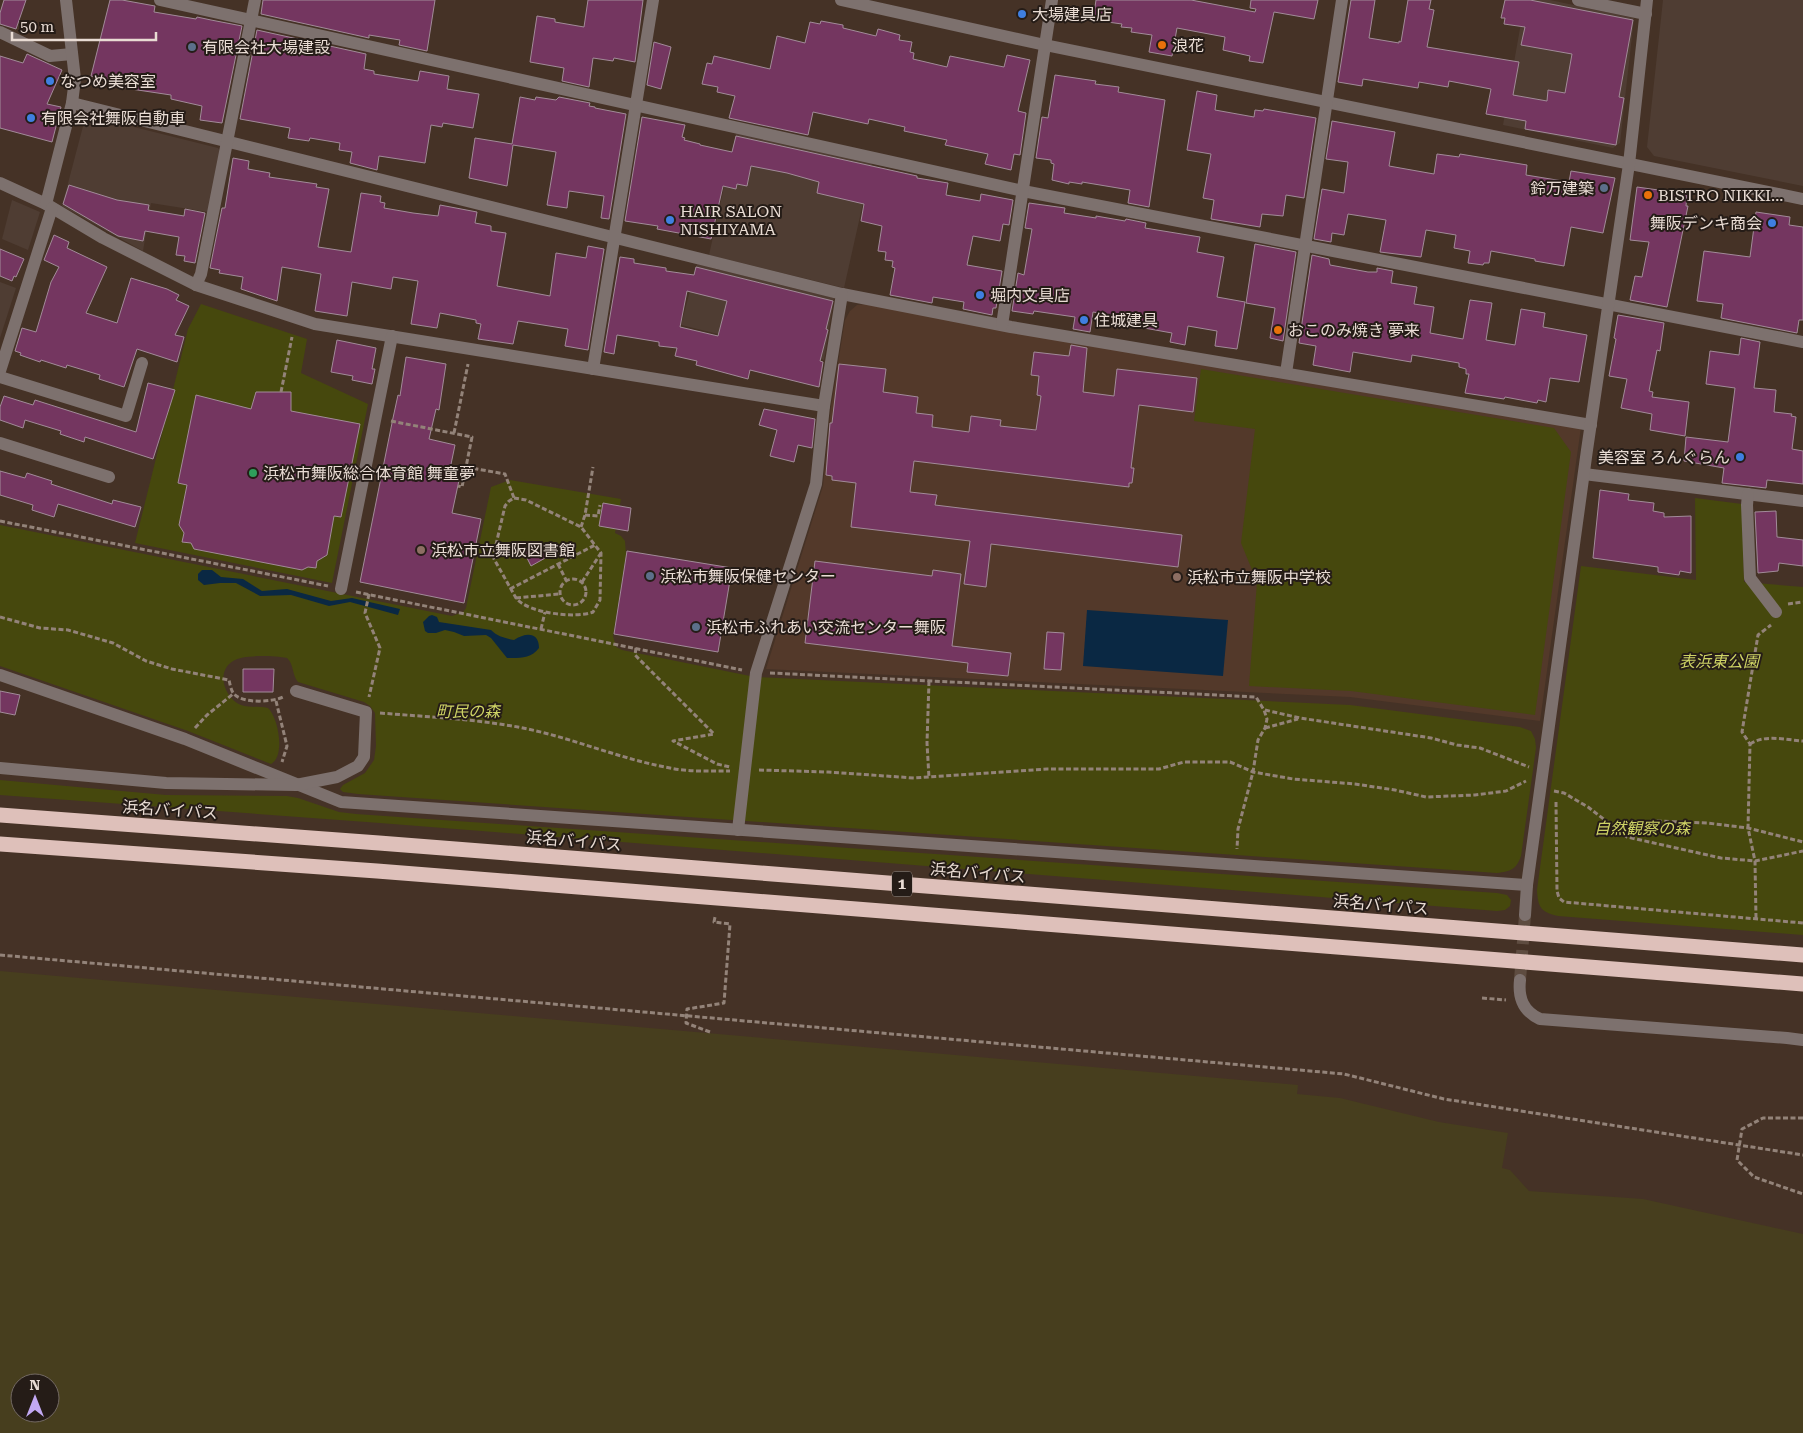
<svg xmlns="http://www.w3.org/2000/svg" width="1803" height="1433" viewBox="0 0 1803 1433" font-family="'Roboto Serif','Noto Sans JP',serif">
	<rect width="100%" height="100%" fill="#453226"/>
	<!-- industrial -->
	<g fill="#4f3d33">
		<polygon points="1525,0 1550,0 1634,18 1620,143 1613,148 1503,125"/>
		<polygon points="1663,0 1803,0 1803,186 1654,156 1647,147"/>
		<polygon points="86,115 218,148 220,151 208,212 151,203 143,251 62,206"/>
		<polygon points="736,133 872,163 844,288 709,255"/>
		<polygon points="12,200 40,212 28,250 2,239"/>
		<polygon points="697,264 834,298 824,360 681,325"/>
		<polygon points="0,282 16,288 0,338"/>
	</g>
	<!-- built -->
	<polygon fill="#53392a" points="868,304 1581,427 1540,721 1350,697 766,669 823,486 831,407 845,320 850,311 857,305"/>
	<!-- green -->
	<g fill="#46480d">
		<polygon points="201,304 307,339 301,373 368,404 332,583 135,543 188,329"/>
		<polygon points="1201,369 1554,428 1571,452 1535,715 1351,691 1249,686 1257,582 1241,543 1255,429 1194,421"/>
		<path d="M510 480 621 499 615 533 621 536 625 541 626 555 613 636 616 647 622 650 755 677 1350 705 1520 727 1531 731 1535 739 1536 748 1521 856C1516 870 1511 871 1497 873L358 794 343 792 340 789 343 785 365 773 374 760 376 746 375 713 370 706 364 702 298 682C292 675 294 664 287 658 274 656 244 654 233 661 215 672 225 699 241 705 249 708 259 706 268 708 278 717 286 756 271 764L188 731 0 666V525L452 616 463 612 466 608 491 487Z"/>
		<path d="M1695 498 1742 504 1744 582 1803 587V935L1558 916C1541 912 1538 908 1537 890L1581 566 1696 580Z"/>
		<polygon points="0,780 166,795 287,796 298,798 339,812 356,814 1497,893 1507,895 1511,900 1510,906 1505,910 1497,911 380,823 0,795"/>
	</g>
	<!-- sand -->
	<path fill="#473e1e" fill-rule="evenodd" d="M0 971 1298 1085 1297 1094 1340 1098 1439 1122 1508 1133 1502 1168 1510 1170 1529 1191 1643 1199 1803 1234V1433H0ZM20 1383H50V1413H20Z"/>
	<!-- water -->
	<g fill="#0a2843">
		<polygon points="202,570 212,570 221,577 243,579 262,591 287,589 331,601 352,598 400,609 398,615 350,602 329,606 291,595 260,596 236,583 220,583 204,585 198,580 198,574"/>
		<polygon points="1087,610 1228,620 1223,676 1083,666"/>
		<path d="M432 615 437 617 439 622 491 630C498 637 505 638 514 640 526 632 539 632 539 648 531 659 519 658 507 658L491 638 486 635 464 636 454 632 445 630 436 633H428L425 631 423 622 429 616Z"/>
	</g>
	<!-- building -->
	<g fill="#743660" stroke="#a28b99" fill-rule="evenodd">
		<polygon points="4,0 26,0 16,29 0,24 0,13"/>
		<polygon points="110,0 122,0 155,6 154,12 196,19 197,17 211,20 242,26 222,123 200,120 202,106 171,99 171,95 131,89 113,85 113,81 91,76"/>
		<polygon points="263,0 435,0 427,51 399,45 400,40 369,35 369,38 261,14"/>
		<polygon points="588,0 643,0 635,62 614,58 613,61 593,58 589,87 562,81 564,68 530,62 537,16 555,19 555,22 584,27"/>
		<polygon points="1096,0 1191,0 1255,12 1256,9 1250,8 1251,0 1318,0 1314,19 1274,12 1263,63 1249,61 1250,56 1223,50 1225,37 1177,28 1172,56 1149,52 1152,35 1131,32 1132,28 1121,27 1122,24 1093,20"/>
		<polygon points="1351,0 1375,0 1369,38 1399,43 1399,41 1401,42 1408,0 1431,0 1429,9 1434,10 1427,47 1519,62 1513,95 1547,101 1548,90 1565,93 1572,54 1521,45 1525,27 1504,24 1505,18 1501,18 1505,0 1530,0 1633,20 1619,97 1624,98 1616,145 1525,129 1526,121 1486,114 1491,89 1449,81 1448,87 1419,82 1418,88 1363,79 1362,86 1338,82"/>
		<polygon points="821,21 843,25 843,28 876,36 878,29 900,35 899,40 912,42 910,52 914,53 913,59 947,67 950,56 1004,67 1007,55 1030,60 1018,111 1026,113 1020,155 1014,154 1011,170 985,164 988,154 945,145 947,140 904,131 905,127 869,119 868,124 813,112 808,135 729,118 735,96 717,92 718,87 702,84 707,63 712,64 714,56 770,69 777,36 805,43 810,22 820,24"/>
		<polygon points="257,30 366,54 364,69 374,71 374,74 418,81 420,71 449,76 447,89 479,94 473,128 443,123 442,127 431,125 425,163 379,156 377,170 350,163 352,152 339,150 340,143 310,138 309,141 288,138 290,128 240,119"/>
		<polygon points="654,42 671,47 661,89 647,85"/>
		<polygon points="27,54 62,70 47,104 61,107 52,142 0,128 0,56 23,63"/>
		<polygon points="1055,75 1096,81 1095,84 1119,87 1118,92 1165,100 1149,207 1128,203 1130,190 1082,182 1082,184 1069,182 1069,184 1052,180 1054,164 1051,163 1051,160 1036,158 1042,117 1048,118"/>
		<polygon points="1197,91 1217,95 1215,110 1254,117 1255,110 1263,111 1264,109 1316,118 1304,198 1286,195 1283,216 1262,214 1260,227 1211,219 1214,200 1203,198 1211,154 1187,150"/>
		<polygon points="520,97 535,100 536,97 556,100 559,97 590,103 589,106 595,107 595,108 626,114 609,219 601,218 604,196 569,191 567,208 547,205 556,152 513,145 507,186 469,178 475,138 512,144"/>
		<polygon points="642,117 685,125 682,137 685,138 684,140 700,144 700,145 732,152 736,136 917,176 917,178 948,183 946,195 980,201 981,194 1013,200 1009,225 1003,224 1000,241 973,236 967,265 1002,271 996,308 993,308 992,315 963,309 964,302 933,297 932,303 890,295 895,268 892,267 893,261 885,260 886,252 878,251 882,226 861,221 864,204 817,193 819,182 787,173 751,166 747,186 737,184 736,189 723,186 711,239 657,229 658,226 625,221"/>
		<polygon points="1332,121 1395,132 1389,166 1434,174 1437,154 1459,157 1460,154 1527,165 1526,175 1569,182 1571,171 1615,178 1603,233 1571,227 1564,266 1535,261 1535,259 1491,251 1489,263 1484,263 1483,265 1468,263 1470,251 1454,248 1456,235 1426,230 1421,257 1380,252 1386,220 1348,214 1344,235 1332,233 1331,242 1314,239 1322,189 1344,193 1348,162 1326,159"/>
		<polygon points="233,158 249,161 248,169 270,173 269,177 317,184 316,187 329,189 318,247 351,252 361,193 381,196 380,202 385,203 384,208 413,213 438,216 440,205 477,212 475,223 491,226 491,231 506,233 497,286 550,296 556,253 586,258 588,246 604,249 588,350 565,346 568,329 518,321 513,344 478,339 481,324 476,323 476,320 440,313 437,328 411,324 418,281 393,277 391,289 352,282 347,316 315,311 321,274 282,267 277,301 241,289 243,277 219,273 220,270 210,268 222,208 225,208"/>
		<polygon points="69,185 117,200 149,205 148,210 184,216 185,209 205,213 195,263 184,261 185,256 176,255 179,237 145,231 143,241 118,236 63,204"/>
		<polygon points="1637,187 1687,194 1686,206 1688,206 1667,307 1630,300 1635,276 1642,277 1649,242 1630,240"/>
		<polygon points="1029,203 1065,208 1064,213 1096,218 1096,216 1125,221 1126,219 1146,223 1145,228 1200,237 1197,252 1224,257 1217,297 1245,302 1237,349 1215,346 1217,331 1188,326 1185,345 1170,342 1172,333 1122,324 1123,317 1093,312 1090,332 1073,329 1075,317 1034,311 1033,314 1012,311 1018,273 1024,275 1032,229 1025,228"/>
		<polygon points="1756,212 1790,217 1789,225 1803,227 1803,320 1799,320 1797,333 1721,318 1723,304 1697,301 1704,251 1750,257"/>
		<polygon points="54,235 69,242 67,248 107,267 86,313 117,323 131,278 167,289 179,295 176,300 189,306 175,335 184,337 177,362 137,349 124,387 99,379 100,375 67,365 66,368 41,360 40,362 20,355 21,353 15,351 22,328 36,332 51,282 59,267 44,260"/>
		<polygon points="1255,244 1296,252 1283,341 1270,338 1275,308 1246,303"/>
		<polygon points="0,249 24,259 16,277 14,276 12,281 0,276"/>
		<polygon points="1312,255 1329,259 1330,265 1368,272 1377,272 1377,268 1393,271 1391,283 1417,287 1414,304 1434,307 1430,333 1463,339 1470,300 1492,303 1486,340 1515,345 1521,309 1545,313 1543,327 1587,335 1579,382 1550,378 1546,402 1538,400 1537,403 1505,397 1504,399 1465,393 1469,374 1466,374 1466,369 1459,367 1459,363 1412,355 1411,362 1353,352 1350,372 1313,365 1316,346 1299,343"/>
		<path d="M620 257 634 259V263L666 268V271L694 275 696 267 833 301 826 329 828 330 820 361 823 362 819 387 750 370 748 379 696 365 697 361 675 356 677 348 659 346V342L617 335 614 354 604 352ZM687 291 727 301 718 336 680 327Z"/>
		<polygon points="1618,315 1664,323 1660,351 1657,350 1649,391 1653,392 1652,397 1689,402 1685,436 1650,430 1652,414 1621,408 1627,379 1609,376 1616,339 1614,338"/>
		<polygon points="1741,338 1760,342 1754,388 1776,390 1774,412 1792,414 1791,416 1796,417 1792,449 1803,451 1803,484 1767,480 1766,488 1722,483 1724,468 1684,461 1686,437 1728,442 1735,388 1706,384 1710,351 1739,355"/>
		<polygon points="337,340 376,348 372,369 375,369 372,384 352,380 353,376 331,372"/>
		<polygon points="1071,345 1087,348 1083,392 1114,396 1117,369 1197,378 1193,412 1139,405 1131,468 1134,468 1132,483 1129,483 1129,487 914,461 910,492 937,495 935,505 1182,535 1178,567 991,544 986,587 964,584 970,541 851,527 856,483 832,480 832,476 826,475 830,423 832,423 839,364 886,369 883,392 918,397 916,413 933,415 932,427 969,432 971,416 1001,420 1000,426 1036,430 1041,396 1037,395 1039,376 1031,375 1034,352 1069,356"/>
		<polygon points="406,357 446,364 439,410 436,409 429,439 455,445 450,469 461,471 452,513 481,519 464,603 360,582 393,418 398,395 400,396"/>
		<polygon points="148,383 175,390 153,459 85,437 84,442 60,434 61,431 25,420 23,428 0,420 0,407 4,396 33,405 35,400 136,432"/>
		<polygon points="256,392 291,392 291,411 360,424 341,517 334,516 327,555 317,561 316,568 308,567 302,570 194,549 191,543 182,542 184,533 179,525 187,485 178,483 196,395 251,409"/>
		<polygon points="764,409 815,419 812,448 798,445 794,462 770,456 777,430 759,425"/>
		<polygon points="0,471 25,478 27,473 52,481 51,484 112,504 113,500 141,507 135,527 58,504 54,517 32,510 33,505 0,495"/>
		<polygon points="1600,490 1629,494 1628,500 1654,503 1653,511 1664,513 1664,517 1691,516 1691,573 1680,571 1679,575 1658,572 1658,567 1593,558"/>
		<polygon points="603,503 631,508 628,531 599,526"/>
		<polygon points="1776,511 1777,537 1803,540 1803,566 1779,563 1778,571 1758,573 1755,512"/>
		<polygon points="539,544 547,557 531,566 524,552"/>
		<polygon points="627,551 732,568 718,652 614,634"/>
		<polygon points="815,561 932,576 933,570 961,574 952,646 1011,653 1008,676 967,672 968,663 805,643"/>
		<polygon points="1047,632 1064,633 1061,670 1044,669"/>
		<polygon points="243,669 274,669 273,692 243,692"/>
		<polygon points="0,691 20,695 15,715 0,712"/>
	</g>
	<g fill="none" stroke-linecap="round" stroke-linejoin="round">
		<!-- minor-tunnel -->
		<polyline stroke="#5e4c40" stroke-width="12" stroke-dasharray="12 6" stroke-linecap="butt" points="1520,980 1525,915"/>
		<!-- path -->
		<g stroke="#938379" stroke-width="3" stroke-dasharray="5 2.5" stroke-linecap="butt">
			<polyline points="281,392 292,337"/>
			<polyline points="391,421 472,437 462,487 458,486"/>
			<polyline points="454,433 468,364"/>
			<polyline points="466,467 505,474 514,498"/>
			<path d="M514 498 526 500 581 527 601 553 600 600 593 612C576 619 527 613 516 598L494 559V553L505 506 509 501Z"/>
			<polyline points="585,515 598,516 600,505"/>
			<polyline points="0,521 328,586"/>
			<polyline points="581,527 585,515 593,467"/>
			<polyline points="558,564 566,580"/>
			<circle cx="573" cy="592" r="13"/>
			<polyline points="582,582 601,553"/>
			<polyline points="510,589 595,545"/>
			<polyline points="356,592 742,670"/>
			<polyline points="369,594 365,613 380,648 369,697"/>
			<polyline points="516,598 559,594"/>
			<polyline points="1788,604 1803,602"/>
			<path d="M0 617 40 628 68 630 113 643 146 661 172 669 229 680C230 684 231 691 234 694 243 704 273 702 283 697"/>
			<polyline points="541,629 545,612"/>
			<polyline points="636,648 635,655 714,734 673,741 717,764 730,767"/>
			<polyline points="770,673 1256,697 1264,710 1267,719 1265,728 1258,740 1253,772 1238,829 1237,849"/>
			<polyline points="929,681 927,743 929,778"/>
			<polyline points="276,701 287,746 282,762"/>
			<polyline points="1265,710 1300,718 1431,738 1457,745 1480,748 1529,767"/>
			<path d="M380 713C428 717 477 719 523 728 573 738 620 759 670 768 689 772 710 771 730 771"/>
			<polyline points="195,728 207,715 233,694"/>
			<polyline points="1265,728 1298,719"/>
			<path d="M1750 744C1765 734 1786 740 1803 741"/>
			<polyline points="759,770 828,772 914,778 1047,769 1159,769 1184,762 1230,762 1253,772 1293,779 1355,784 1395,790 1426,797 1475,795 1506,791 1526,781"/>
			<polyline points="1554,791 1564,793 1588,807 1627,837 1721,858 1755,861 1803,851"/>
			<polyline points="1556,802 1557,891 1559,898 1564,902 1803,923"/>
			<polyline points="1612,825 1655,821 1707,823 1748,828 1803,842"/>
			<polyline points="1756,918 1755,861 1748,828 1750,744 1742,732 1758,635 1771,625"/>
			<polyline points="0,955 1344,1074 1444,1099 1803,1155"/>
			<polyline points="1482,998 1506,1000"/>
			<polyline points="710,1032 686,1023 687,1009 724,1003 730,924 714,922 715,917"/>
			<polyline points="1803,1118 1763,1118 1742,1129 1737,1160 1754,1177 1803,1194"/>
		</g>
		<!-- minor -->
		<g stroke="#7d716e" stroke-width="12">
			<polyline points="160,0 1023,191 1803,342"/>
			<polyline points="841,0 1045,45 1803,199"/>
			<polyline points="1578,0 1646,14"/>
			<polyline points="0,32 50,56 72,54"/>
			<polyline points="72,103 842,294 1011,327 1591,425"/>
			<polyline points="0,183 46,204 103,238 196,285 315,324 824,406"/>
			<polyline points="46,204 72,103 75,79 66,0"/>
			<polyline points="196,285 201,274 255,0"/>
			<polyline points="1002,325 1052,0"/>
			<polyline points="593,369 653,0"/>
			<polyline points="0,371 52,208"/>
			<polyline points="1286,373 1342,0"/>
			<polyline points="0,377 126,416 142,363"/>
			<polyline points="0,443 109,477"/>
			<polyline points="1584,474 1803,501"/>
			<polyline points="1748,494 1747,505 1750,578 1776,612"/>
			<polyline points="341,589 392,336"/>
			<polyline points="0,675 185,739 341,802 1527,885"/>
			<polyline points="0,768 166,783 296,785 337,777 358,766 364,757 366,712 296,691"/>
			<polyline points="738,830 756,673 816,484 824,406 842,294"/>
			<polyline points="1525,915 1527,885 1587,450 1629,164 1647,0"/>
			<path d="M1520 980C1518 998 1523 1011 1540 1019L1787 1038 1803 1040"/>
		</g>
		<!-- highway -->
		<g stroke="#dec0ba" stroke-width="15">
			<polyline points="0,815 379,843 1803,955"/>
			<polyline points="0,844 377,871 1803,984"/>
		</g>
	</g>
	<!-- markers -->
	<g fill="#3f7fe0" stroke="#251c17" stroke-width="2">
		<circle cx="1022" cy="14" r="5"/>
		<circle cx="50" cy="81" r="5"/>
		<circle cx="31" cy="118" r="5"/>
		<circle cx="670" cy="220" r="5"/>
		<circle cx="1772" cy="223" r="5"/>
		<circle cx="980" cy="295" r="5"/>
		<circle cx="1084" cy="320" r="5"/>
		<circle cx="1740" cy="457" r="5"/>
	</g>
	<g fill="#e8710a" stroke="#251c17" stroke-width="2">
		<circle cx="1162" cy="45" r="5"/>
		<circle cx="1648" cy="195" r="5"/>
		<circle cx="1278" cy="330" r="5"/>
	</g>
	<g fill="#5c6f8a" stroke="#251c17" stroke-width="2">
		<circle cx="192" cy="47" r="5"/>
		<circle cx="1604" cy="188" r="5"/>
		<circle cx="650" cy="576" r="5"/>
		<circle cx="696" cy="627" r="5"/>
	</g>
	<circle fill="#2e9e5b" stroke="#251c17" stroke-width="2" cx="253" cy="473" r="5"/>
	<g fill="#8d6e63" stroke="#251c17" stroke-width="2">
		<circle cx="421" cy="550" r="5"/>
		<circle cx="1177" cy="577" r="5"/>
	</g>
	<g text-anchor="middle" dominant-baseline="central" stroke-width="4" stroke-linejoin="round" paint-order="stroke">
		<!-- shield labels -->
		<rect fill="#251c17" stroke="#aea29b" stroke-width="1" x="892" y="871.5" width="20" height="25" rx="4"/>
		<g font-size="15" font-weight="bold" fill="#e9dcd4">
			<text x="902" y="884">1</text>
		</g>
		<!-- poi labels -->
		<g font-size="16" fill="#e9dcd4" stroke="#251c17" text-anchor="start">
			<text x="1032" y="14">大場建具店</text>
			<text x="1172" y="45">浪花</text>
			<text x="202" y="47">有限会社大場建設</text>
			<text x="60" y="81">なつめ美容室</text>
			<text x="41" y="118">有限会社舞阪自動車</text>
			<text x="1594" y="188" text-anchor="end">鈴万建築</text>
			<text x="1658" y="195">BISTRO NIKKI...</text>
			<text x="680" y="211">HAIR SALON<tspan x="680" dy="18">NISHIYAMA</tspan></text>
			<text x="1762" y="223" text-anchor="end">舞阪デンキ商会</text>
			<text x="990" y="295">堀内文具店</text>
			<text x="1094" y="320">住城建具</text>
			<text x="1288" y="330">おこのみ焼き 夢来</text>
			<text x="1730" y="457" text-anchor="end">美容室 ろんぐらん</text>
			<text x="263" y="473">浜松市舞阪総合体育館 舞童夢</text>
			<text x="431" y="550">浜松市立舞阪図書館</text>
			<text x="660" y="576">浜松市舞阪保健センター</text>
			<text x="1187" y="577">浜松市立舞阪中学校</text>
			<text x="706" y="627">浜松市ふれあい交流センター舞阪</text>
		</g>
		<!-- park labels -->
		<g font-size="16" font-style="italic" fill="#ced365" stroke="#251c17">
			<text x="1719" y="661">表浜東公園</text>
			<text x="468" y="711">町民の森</text>
			<text x="1642" y="828">自然観察の森</text>
		</g>
		<!-- street labels -->
		<g font-size="16" fill="#e9dcd4" stroke="#251c17">
			<text transform="translate(170 810) rotate(4)">浜名バイパス</text>
			<text transform="translate(574 841) rotate(5)">浜名バイパス</text>
			<text transform="translate(978 873) rotate(5)">浜名バイパス</text>
			<text transform="translate(1381 905) rotate(5)">浜名バイパス</text>
		</g>
	</g>
	<!-- north arrow -->
	<g transform="translate(35 1398)"><circle r="24" fill="#251c17" stroke="#736963"/>
	<path d="M0-4L9 19L0 12L-9 19Z" fill="#c2a8f3"/>
	<text y="-8" font-size="14" font-weight="bold" text-anchor="middle" fill="#e9dcd4">N</text>
	</g>
	<!-- scale -->
	<path d="M12 32v8h144v-8" fill="none" stroke="#e9dcd4" stroke-width="2.5"/>
	<text x="20" y="32" font-size="15" fill="#e9dcd4" stroke="#251c17" stroke-width="4" paint-order="stroke">50 m</text>
</svg>
